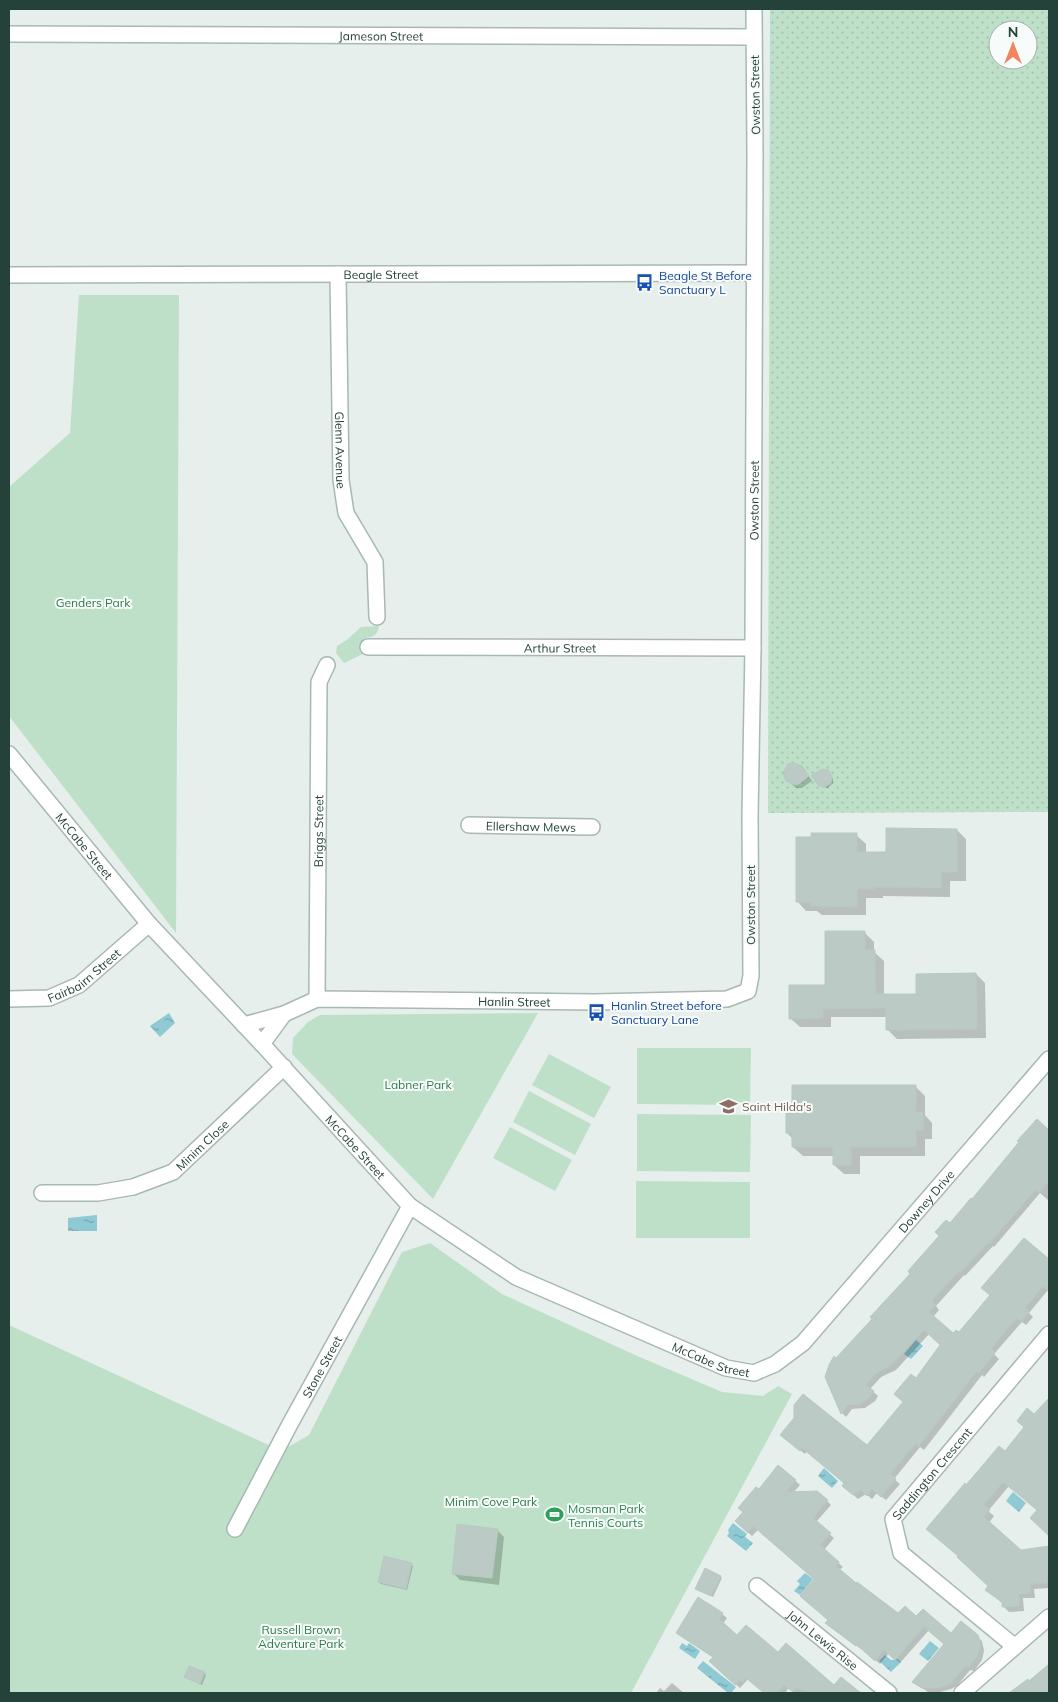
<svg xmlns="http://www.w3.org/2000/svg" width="1058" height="1702" viewBox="0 0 1058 1702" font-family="Mulish,sans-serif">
	<defs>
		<pattern id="grass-dots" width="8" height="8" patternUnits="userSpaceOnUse" patternTransform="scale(1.25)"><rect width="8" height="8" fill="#bfe0c8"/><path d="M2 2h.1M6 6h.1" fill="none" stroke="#a4c1ad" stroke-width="1.8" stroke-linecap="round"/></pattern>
		<pattern id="water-ripples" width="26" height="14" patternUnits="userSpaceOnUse" patternTransform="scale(1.25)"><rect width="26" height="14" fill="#8ec9d4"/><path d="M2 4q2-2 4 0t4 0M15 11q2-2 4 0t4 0" fill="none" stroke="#74a5ad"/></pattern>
	</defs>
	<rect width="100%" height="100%" fill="#e6efeb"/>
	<!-- grass -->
	<path fill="url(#grass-dots)" fill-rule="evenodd" d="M770 9H1049V812L768 813ZM998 30H1028V60H998Z"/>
	<!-- park -->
	<g fill="#bfe0c8">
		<polygon points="79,295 179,295 176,933 9,716 9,487 70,433"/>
		<path d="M379 626C378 635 373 637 365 638V653L344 663 336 653 337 646 348 639 361 627Z"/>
		<polygon points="538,1013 433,1199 292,1054 293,1038 308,1022 320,1015"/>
		<polygon points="637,1048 751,1048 750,1105 637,1104"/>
		<polygon points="549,1054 611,1087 594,1118 532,1085"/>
		<polygon points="529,1091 591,1124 575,1155 513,1122"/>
		<polygon points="637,1114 751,1115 750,1172 637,1171"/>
		<polygon points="510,1127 572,1160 555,1191 493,1158"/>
		<polygon points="636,1181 750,1182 750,1238 636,1238"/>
		<polygon points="430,1243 502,1294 635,1355 722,1392 763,1396 778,1386 792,1394 631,1693 9,1693 9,1325 277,1449 288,1447 309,1435 402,1252"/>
	</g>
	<!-- water -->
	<g fill="url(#water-ripples)">
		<polygon points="169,1013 175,1023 160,1037 150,1026"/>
		<polygon points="97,1215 97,1231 68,1231 68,1218"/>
		<polygon points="916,1340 923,1346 911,1359 904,1354"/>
		<polygon points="824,1468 838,1481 832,1488 818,1476"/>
		<polygon points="1013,1492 1026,1503 1019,1512 1006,1501"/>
		<polygon points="733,1523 747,1534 745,1537 753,1543 746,1551 727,1536 729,1533 728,1530"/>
		<polygon points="805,1573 813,1579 800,1595 794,1591 800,1584 797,1581"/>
		<polygon points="930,1641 939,1648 928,1661 919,1654"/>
		<polygon points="682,1643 687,1646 689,1643 700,1651 695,1659 679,1648"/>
		<polygon points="885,1655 891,1660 898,1659 901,1662 891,1672 879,1661"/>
		<polygon points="703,1661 736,1687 731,1693 728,1693 697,1668"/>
	</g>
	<!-- shadow -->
	<g fill="#0003">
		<polygon points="805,771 812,781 802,788 796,788 786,779"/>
		<polygon points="830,774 833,779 833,783 828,788 822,787 813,777"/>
		<polygon points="957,830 966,839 966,881 950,881 950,897 883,896 883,898 866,898 866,915 822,915 817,911 806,911 797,901 856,835 866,844 866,853 887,853"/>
		<polygon points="864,932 874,942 874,952 884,961 884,996 917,995 976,974 985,983 986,1038 897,1039 887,1029 887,1017 831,1017 831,1027 800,1027 790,1018 826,986"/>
		<polygon points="915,1086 925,1096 925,1115 932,1123 932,1139 925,1139 925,1156 860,1156 860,1174 844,1174 834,1165 834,1156 803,1156 793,1147 793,1139 787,1133"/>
		<polygon points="1037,1120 1049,1131 1049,1201 1040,1193 994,1247 993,1246 965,1276 964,1275 936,1306 939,1310 933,1317 953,1335 959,1334 991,1296 1024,1240 1049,1261 1049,1291 1048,1290 1029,1313 1033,1317 1026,1325 1022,1322 994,1354 999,1359 984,1377 982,1375 924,1450 920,1447 894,1479 900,1484 886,1500 877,1493 872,1499 866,1494 858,1499 848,1490 846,1483 807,1451 805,1454 786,1439 867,1446 905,1402 916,1380 942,1345 929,1334 896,1370 881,1377 870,1389 878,1396 875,1401 865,1408 852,1409 846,1417 842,1413 827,1377 836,1360 912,1274 950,1225 972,1201"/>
		<polygon points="1049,1400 1049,1477 1046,1482 1049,1485 1049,1535 1036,1523 1038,1510 1009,1486 988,1511 994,1516 989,1523 1021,1551 1049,1548 1049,1588 1034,1589 1035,1598 1023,1598 1024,1611 1009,1612 1003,1606 1003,1604 987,1590 990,1586 967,1486 1005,1452"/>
		<polygon points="779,1467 800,1485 793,1493 827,1501 831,1505 816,1522 834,1538 824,1550 843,1567 839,1570 856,1585 898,1615 916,1617 951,1634 977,1636 982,1641 984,1651 982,1660 974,1671 970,1670 957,1686 951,1689 940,1692 928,1692 913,1682 945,1644 929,1630 900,1663 889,1653 880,1664 862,1648 861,1649 831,1627 816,1580 758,1530 752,1536 736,1521"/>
		<polygon points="497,1530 504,1537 499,1585 460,1580 453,1573"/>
		<polygon points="411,1564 413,1566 407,1590 381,1584 379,1582"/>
		<polygon points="720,1577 722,1578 713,1597 699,1590"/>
		<polygon points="722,1614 727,1618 723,1624 737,1637 778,1654 835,1687 841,1678 859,1693 816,1693 813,1689 810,1693 795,1693 789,1688 785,1693 765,1693 748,1679 740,1688 715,1666 714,1658 677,1633"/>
		<polygon points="1046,1669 1049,1672 1049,1693 1015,1693 1014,1691 1030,1682"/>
		<polygon points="204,1673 206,1675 202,1685 188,1678"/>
		<polygon points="672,1683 684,1693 656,1693 660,1688 664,1691"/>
	</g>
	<!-- building -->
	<g fill="#bbcac4" stroke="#b8c9c2">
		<polygon points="795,763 802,766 809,776 799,784 795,785 786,781 783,773 788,764"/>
		<polygon points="822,769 828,770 832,776 831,783 825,787 819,786 811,776"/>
		<polygon points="886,828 957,829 957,872 941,872 941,888 874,887 874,889 857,889 857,907 811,906 811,902 796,902 796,837 811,837 811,833 857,833 857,852 886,852"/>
		<polygon points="825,931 865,931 865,950 875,950 876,994 916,994 916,974 976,973 977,1029 886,1030 886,1008 823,1009 823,1018 789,1019 789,985 825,985"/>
		<polygon points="792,1085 916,1085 916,1112 923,1112 923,1130 916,1130 916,1147 851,1147 851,1165 833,1165 833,1147 792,1147 792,1133 786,1133 786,1113 792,1113"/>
		<polygon points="1037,1119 1049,1130 1049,1181 1039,1193 1035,1190 989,1244 988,1243 960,1273 959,1271 932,1301 936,1305 929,1312 953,1333 956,1330 959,1332 990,1295 981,1288 1024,1238 1049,1259 1049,1292 1043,1286 1025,1308 1029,1312 1021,1322 1017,1318 991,1349 995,1353 979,1373 977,1371 919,1446 915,1444 890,1474 896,1479 881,1497 872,1489 867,1496 861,1490 853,1495 842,1486 844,1483 802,1448 800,1451 780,1435 794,1418 794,1405 803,1394 867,1445 903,1402 894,1394 911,1374 916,1378 940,1345 924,1330 891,1365 877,1373 866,1385 874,1391 870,1397 860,1404 848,1405 841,1414 825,1377 829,1365 834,1356 836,1358 872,1319 870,1317 910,1274 908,1271 939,1236 935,1232 946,1220 950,1223 971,1198 972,1199 1019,1142 1017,1141"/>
		<polygon points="1049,1398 1049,1536 1030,1518 1037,1510 1003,1482 984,1505 990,1510 984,1517 1021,1550 1049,1546 1049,1577 1047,1577 1047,1583 1030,1584 1030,1593 1019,1594 1019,1606 1002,1607 1002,1602 985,1590 988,1586 957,1557 958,1556 926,1529 965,1483 966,1485 999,1446 1005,1451 1024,1427 1017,1421 1027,1408 1034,1414"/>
		<polygon points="778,1465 796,1480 786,1492 817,1491 828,1500 813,1518 831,1533 820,1545 839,1562 836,1566 856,1583 857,1582 898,1613 905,1606 916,1616 923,1609 951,1633 961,1621 978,1635 980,1641 980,1650 978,1655 969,1667 966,1666 952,1682 946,1686 935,1688 922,1688 912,1682 944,1644 924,1627 895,1660 884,1650 875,1661 857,1645 856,1646 825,1623 828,1620 800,1596 814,1579 753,1526 748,1533 735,1521 743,1512 738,1508 756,1487 759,1489"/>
		<polygon points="457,1524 498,1529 492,1578 452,1574"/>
		<polygon points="384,1556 412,1563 406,1589 378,1582"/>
		<polygon points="705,1568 721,1576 711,1596 695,1589"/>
		<polygon points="698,1597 723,1613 719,1619 737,1635 746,1625 778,1652 786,1643 834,1685 841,1677 861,1693 812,1693 796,1688 793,1692 784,1685 777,1693 764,1693 746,1678 743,1682 740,1680 735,1685 709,1661 713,1657 676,1633"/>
		<polygon points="1049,1664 1049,1693 1009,1693 1028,1679 1029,1681"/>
		<polygon points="189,1666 205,1672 200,1684 184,1677"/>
	</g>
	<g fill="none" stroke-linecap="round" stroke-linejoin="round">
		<defs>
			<g id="minor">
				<path id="s1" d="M9 34 754 37"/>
				<path id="s2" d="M338 274 341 480 346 513 375 562 377 617"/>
				<path id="s3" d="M9 275 754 273"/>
				<path id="s4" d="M368 647 753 648"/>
				<path id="s5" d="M469 825 592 827"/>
				<path id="s6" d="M9 999 49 998 79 985 149 924"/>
				<path id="s7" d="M317 999 319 682 327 665"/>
				<path id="s8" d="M262 1044 410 1206 516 1277 726 1368 754 1373 775 1364 803 1343 1049 1059"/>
				<path id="s9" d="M42 1193H98L133 1187 173 1172 284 1067"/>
				<path id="s10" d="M235 1529 290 1424 410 1206"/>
				<path id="s11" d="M757 1586 889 1693"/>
				<path id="s12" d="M1014 1646 901 1553 893 1519 1049 1334"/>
				<polyline points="962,1693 1049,1617"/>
			</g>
			<g id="tertiary">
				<path id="s13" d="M9 754 149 924 262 1044 284 1014"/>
				<path id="s14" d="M244 1025 284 1014 317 999 594 1002 727 999 748 991 751 976 750 816 753 648 755 155 754 9"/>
			</g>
		</defs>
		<!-- minor casing -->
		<use href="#minor" stroke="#a8b8b2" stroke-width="18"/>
		<!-- tertiary casing -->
		<use href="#tertiary" stroke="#a8b8b2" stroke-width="18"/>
		<!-- minor -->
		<use href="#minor" stroke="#fff" stroke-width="15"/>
		<!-- tertiary -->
		<use href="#tertiary" stroke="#fff" stroke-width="15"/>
	</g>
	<!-- icons -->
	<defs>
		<symbol id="bus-bare" viewBox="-9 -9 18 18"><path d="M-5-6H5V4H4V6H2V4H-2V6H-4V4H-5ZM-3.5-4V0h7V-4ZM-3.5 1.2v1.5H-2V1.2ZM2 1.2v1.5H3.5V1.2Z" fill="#1a4fb4" stroke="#f7fbf9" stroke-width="2.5" paint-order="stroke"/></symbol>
		<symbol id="school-bare" viewBox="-9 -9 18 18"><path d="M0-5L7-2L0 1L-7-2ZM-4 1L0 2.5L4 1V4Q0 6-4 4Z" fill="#8d6e63" stroke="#f7fbf9" stroke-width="2.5" paint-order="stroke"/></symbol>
		<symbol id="stadium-bare" viewBox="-9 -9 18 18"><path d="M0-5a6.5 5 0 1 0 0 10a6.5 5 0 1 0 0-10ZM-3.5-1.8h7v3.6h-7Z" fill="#2e9e5b" stroke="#f7fbf9" stroke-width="2.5" paint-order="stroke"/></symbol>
	</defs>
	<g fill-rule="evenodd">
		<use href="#bus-bare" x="632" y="270" width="25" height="25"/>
		<use href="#bus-bare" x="584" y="1000" width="25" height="25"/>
		<use href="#school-bare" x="716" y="1094" width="25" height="25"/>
		<use href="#stadium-bare" x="542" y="1502" width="25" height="25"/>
	</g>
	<g text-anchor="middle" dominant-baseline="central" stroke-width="4" stroke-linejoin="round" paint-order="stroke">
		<!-- street labels -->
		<g font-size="12" fill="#24423a" stroke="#f7fbf9">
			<text stroke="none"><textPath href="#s1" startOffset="372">Jameson Street</textPath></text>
			<text transform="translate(755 95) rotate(-91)">Owston Street</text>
			<text stroke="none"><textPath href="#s3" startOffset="372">Beagle Street</textPath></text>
			<text stroke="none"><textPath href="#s2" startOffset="176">Glenn Avenue</textPath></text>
			<text stroke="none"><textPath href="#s14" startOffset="1001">Owston Street</textPath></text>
			<text stroke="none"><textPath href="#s4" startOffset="192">Arthur Street</textPath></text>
			<text stroke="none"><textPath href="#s5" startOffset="62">Ellershaw Mews</textPath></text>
			<text stroke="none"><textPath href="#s7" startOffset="168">Briggs Street</textPath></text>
			<text stroke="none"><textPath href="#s13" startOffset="119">McCabe Street</textPath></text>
			<text transform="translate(750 905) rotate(-90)">Owston Street</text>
			<text stroke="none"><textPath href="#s6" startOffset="82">Fairbairn Street</textPath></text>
			<text stroke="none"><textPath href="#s14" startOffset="275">Hanlin Street</textPath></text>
			<text stroke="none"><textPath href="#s9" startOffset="174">Minim Close</textPath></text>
			<text stroke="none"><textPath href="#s8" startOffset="139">McCabe Street</textPath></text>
			<text stroke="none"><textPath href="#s8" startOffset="850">Downey Drive</textPath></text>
			<text stroke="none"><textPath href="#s8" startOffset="559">McCabe Street</textPath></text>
			<text stroke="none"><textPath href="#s10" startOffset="184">Stone Street</textPath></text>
			<text stroke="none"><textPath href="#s12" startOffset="241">Saddington Crescent</textPath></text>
			<text stroke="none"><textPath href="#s11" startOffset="85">John Lewis Rise</textPath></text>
		</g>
		<!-- transit labels -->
		<g font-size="12" fill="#164399" stroke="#f7fbf9" text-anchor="start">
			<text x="659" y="275">Beagle St Before<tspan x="659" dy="14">Sanctuary L</tspan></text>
			<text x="611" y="1005">Hanlin Street before<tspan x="611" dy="14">Sanctuary Lane</tspan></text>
		</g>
		<!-- park labels -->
		<g font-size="12" fill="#2d7a4b" stroke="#f7fbf9">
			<text x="93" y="602">Genders Park</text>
			<text x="418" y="1084">Labner Park</text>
			<text x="491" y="1501">Minim Cove Park</text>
			<text x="301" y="1629">Russell Brown<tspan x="301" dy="14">Adventure Park</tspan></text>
		</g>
		<!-- education labels -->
		<g font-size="12" fill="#785e54" stroke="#f7fbf9" text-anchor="start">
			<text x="742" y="1106">Saint Hilda's</text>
		</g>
		<!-- leisure labels -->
		<g font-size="12" fill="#27864d" stroke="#f7fbf9" text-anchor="start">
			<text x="568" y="1508">Mosman Park<tspan x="568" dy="14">Tennis Courts</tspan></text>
		</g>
	</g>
	<!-- border -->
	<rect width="1058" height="1702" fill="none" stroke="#24423a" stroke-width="20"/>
	<!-- north arrow -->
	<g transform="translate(1013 45)"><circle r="24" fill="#f7fbf9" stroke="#a3b1ad"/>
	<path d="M0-4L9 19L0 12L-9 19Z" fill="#f4845f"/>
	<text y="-8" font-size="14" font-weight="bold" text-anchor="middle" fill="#24423a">N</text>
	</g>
</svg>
